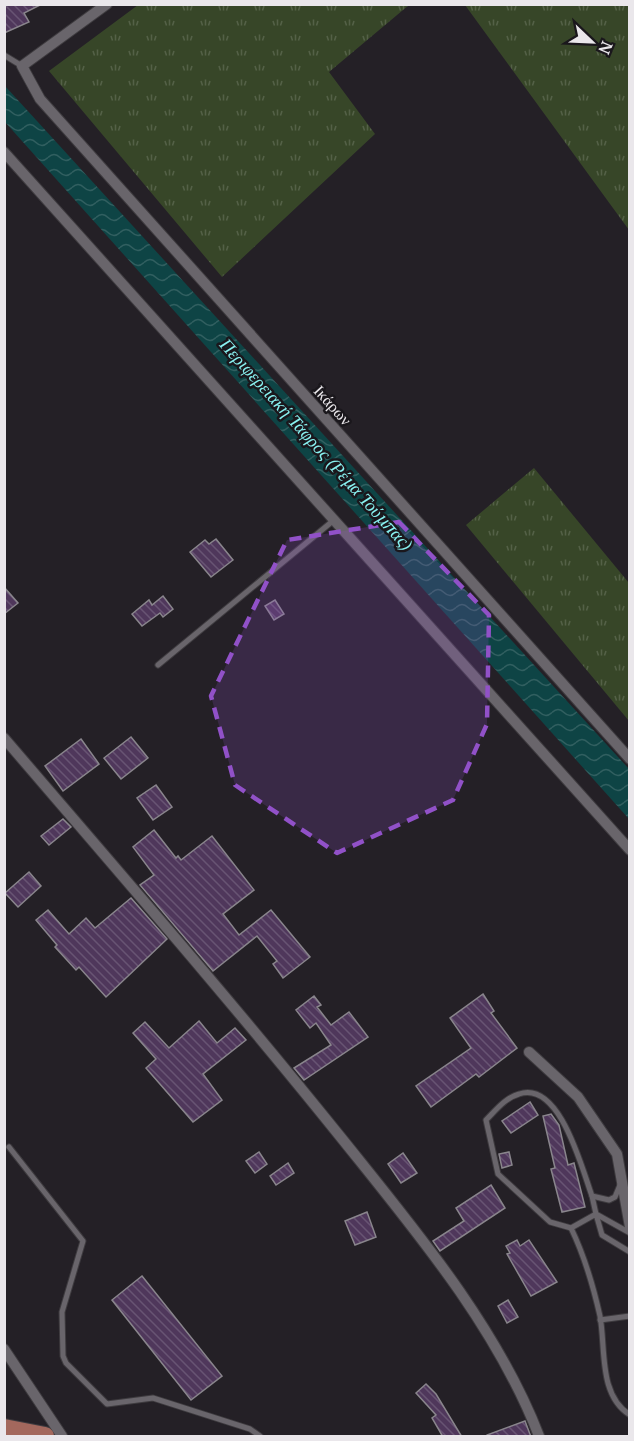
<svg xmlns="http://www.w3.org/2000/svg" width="634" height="1441" viewBox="0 0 634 1441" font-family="'PT Serif',serif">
	<defs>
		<pattern id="grass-tufts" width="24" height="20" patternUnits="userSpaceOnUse" patternTransform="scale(1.5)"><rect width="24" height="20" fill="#374628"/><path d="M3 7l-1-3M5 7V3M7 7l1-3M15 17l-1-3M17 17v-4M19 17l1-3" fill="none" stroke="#546147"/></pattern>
		<pattern id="water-waves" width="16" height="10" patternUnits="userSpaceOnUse" patternTransform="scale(1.5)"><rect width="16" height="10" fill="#0e4445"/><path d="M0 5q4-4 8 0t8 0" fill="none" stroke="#315f60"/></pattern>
		<pattern id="building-back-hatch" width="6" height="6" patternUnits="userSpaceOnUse" patternTransform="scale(1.5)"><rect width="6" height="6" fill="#4f375b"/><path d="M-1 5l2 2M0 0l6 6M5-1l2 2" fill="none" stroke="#685473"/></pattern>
	</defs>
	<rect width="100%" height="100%" fill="#242026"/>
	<!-- grass -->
	<g fill="url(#grass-tufts)">
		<polygon points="138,5 409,5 329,72 375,134 222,277 49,71"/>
		<polygon points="465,5 629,5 629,230"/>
		<polygon points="534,468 629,583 629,721 466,525"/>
	</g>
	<!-- water -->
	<polygon fill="url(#water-waves)" points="5,86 629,769 629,819 5,122"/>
	<!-- building -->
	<g fill="url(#building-back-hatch)" stroke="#89858c" stroke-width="1.5">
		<polygon points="4,4 42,4 24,13 29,22 4,33"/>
		<polygon points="216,539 233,560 211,577 190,552 205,540 209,544"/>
		<polygon points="4,587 18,603 4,614"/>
		<polygon points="163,596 173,609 163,617 160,613 142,626 132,614 149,600 152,605"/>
		<polygon points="275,600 284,614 274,620 265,606"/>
		<polygon points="131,737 148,758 121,779 104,758"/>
		<polygon points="81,739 99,764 63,791 45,766"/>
		<polygon points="156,785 172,807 153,820 137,798"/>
		<polygon points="63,819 71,827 49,845 41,836"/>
		<polygon points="154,830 176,858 178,856 181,860 212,836 254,890 223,914 239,935 271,910 310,957 283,978 273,964 277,961 257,936 213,971 140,885 154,875 133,847"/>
		<polygon points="29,872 41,886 18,907 5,893"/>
		<polygon points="131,898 167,939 106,997 79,967 76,970 55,947 57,945 36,920 48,910 69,934 86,918 95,928"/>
		<polygon points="483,994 494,1011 491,1013 517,1048 479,1077 476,1074 431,1107 416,1086 471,1048 450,1018"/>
		<polygon points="314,996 321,1005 317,1007 331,1025 349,1012 368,1037 304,1080 294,1068 331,1045 316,1023 310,1028 296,1010"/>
		<polygon points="199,1021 217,1043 235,1028 246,1040 203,1074 222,1100 193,1122 146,1068 156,1059 133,1033 145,1022 169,1048"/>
		<polygon points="530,1102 538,1115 511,1133 502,1121"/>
		<polygon points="551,1114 559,1125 568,1165 574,1163 585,1207 562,1212 551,1169 555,1168 543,1116"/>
		<polygon points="259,1152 267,1164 255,1173 246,1161"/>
		<polygon points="509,1152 512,1165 502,1168 499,1154"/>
		<polygon points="403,1153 417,1173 401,1183 388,1164"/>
		<polygon points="288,1163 294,1173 276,1185 270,1176"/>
		<polygon points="491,1185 505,1208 440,1251 433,1241 464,1221 456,1208"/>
		<polygon points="367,1212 376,1237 355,1245 345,1221"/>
		<polygon points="517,1240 520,1246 529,1240 557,1282 531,1296 507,1254 510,1253 506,1246"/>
		<polygon points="142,1276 222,1376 191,1400 112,1300"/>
		<polygon points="508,1300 518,1317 507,1323 498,1306"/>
		<polygon points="426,1384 436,1394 462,1437 443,1437 432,1418 436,1415 416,1393"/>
		<polygon points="525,1421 531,1437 487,1437 487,1435"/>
	</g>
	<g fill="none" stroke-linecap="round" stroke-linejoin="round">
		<defs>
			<g id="service">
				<polyline points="4,55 22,66"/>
				<polyline points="158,665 334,520"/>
				<polyline points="9,1147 83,1241 62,1312 63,1356 66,1363 107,1404 153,1398 250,1429 260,1436"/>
				<path d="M620 1185 615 1197 609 1200 592 1196C582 1169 560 1080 519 1094 505 1098 496 1110 486 1120L498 1174 550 1222 571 1228 596 1214 602 1235 630 1252"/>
				<polyline points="592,1196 596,1214 630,1233"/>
				<path d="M571 1228C585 1257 593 1285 600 1316 606 1348 598 1395 630 1415"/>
				<polyline points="600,1320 630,1316"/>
			</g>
			<g id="minor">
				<polyline points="107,4 22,66 40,99 630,759"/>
				<polyline points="4,152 630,850"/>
				<path d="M4 738C118 871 233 1003 343 1140 416 1231 497 1327 539 1436"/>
				<polyline points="529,1052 578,1097 617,1154 630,1227"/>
				<polyline points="4,1349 62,1436"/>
			</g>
			<polyline id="primary" points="4,1428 45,1436"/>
		</defs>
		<!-- service casing -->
		<use href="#service" stroke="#3e3b3f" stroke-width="7"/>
		<!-- minor casing -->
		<use href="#minor" stroke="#3e3b3f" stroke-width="12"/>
		<!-- primary casing -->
		<use href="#primary" stroke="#3e3b3f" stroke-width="20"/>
		<!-- service -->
		<use href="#service" stroke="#69656b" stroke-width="5"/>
		<!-- minor -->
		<use href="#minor" stroke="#69656b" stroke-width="10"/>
		<!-- primary -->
		<use href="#primary" stroke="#a3685d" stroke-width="18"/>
	</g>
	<!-- marked area -->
	<path fill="#9151c8" fill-opacity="0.2" stroke="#9151c8" stroke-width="4.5" stroke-dasharray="12 8" stroke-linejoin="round" d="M399 522 489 615 487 724 453 800 337 853 235 785 211 696 287 540Z"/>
	<g text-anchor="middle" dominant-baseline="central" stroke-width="5" stroke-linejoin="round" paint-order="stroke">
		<!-- street labels -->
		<g font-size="16" fill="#eae7eb" stroke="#1a171c">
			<text transform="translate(333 405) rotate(48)">Ικάρων</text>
		</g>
		<!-- water labels -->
		<g font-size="18" font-style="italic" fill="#88f1f0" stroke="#1a171c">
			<text transform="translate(317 444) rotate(48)">Περιφερειακή Τάφρος (Ρέμα Τούμπας)</text>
		</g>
	</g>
	<!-- border -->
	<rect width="634" height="1441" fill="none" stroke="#eae7eb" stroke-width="12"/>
	<!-- north arrow -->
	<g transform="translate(592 42) rotate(113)" stroke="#1a171c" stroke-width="4.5" paint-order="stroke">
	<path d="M0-4.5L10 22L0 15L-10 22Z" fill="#eae7eb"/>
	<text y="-9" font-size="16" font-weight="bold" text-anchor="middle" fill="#eae7eb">N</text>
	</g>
</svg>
